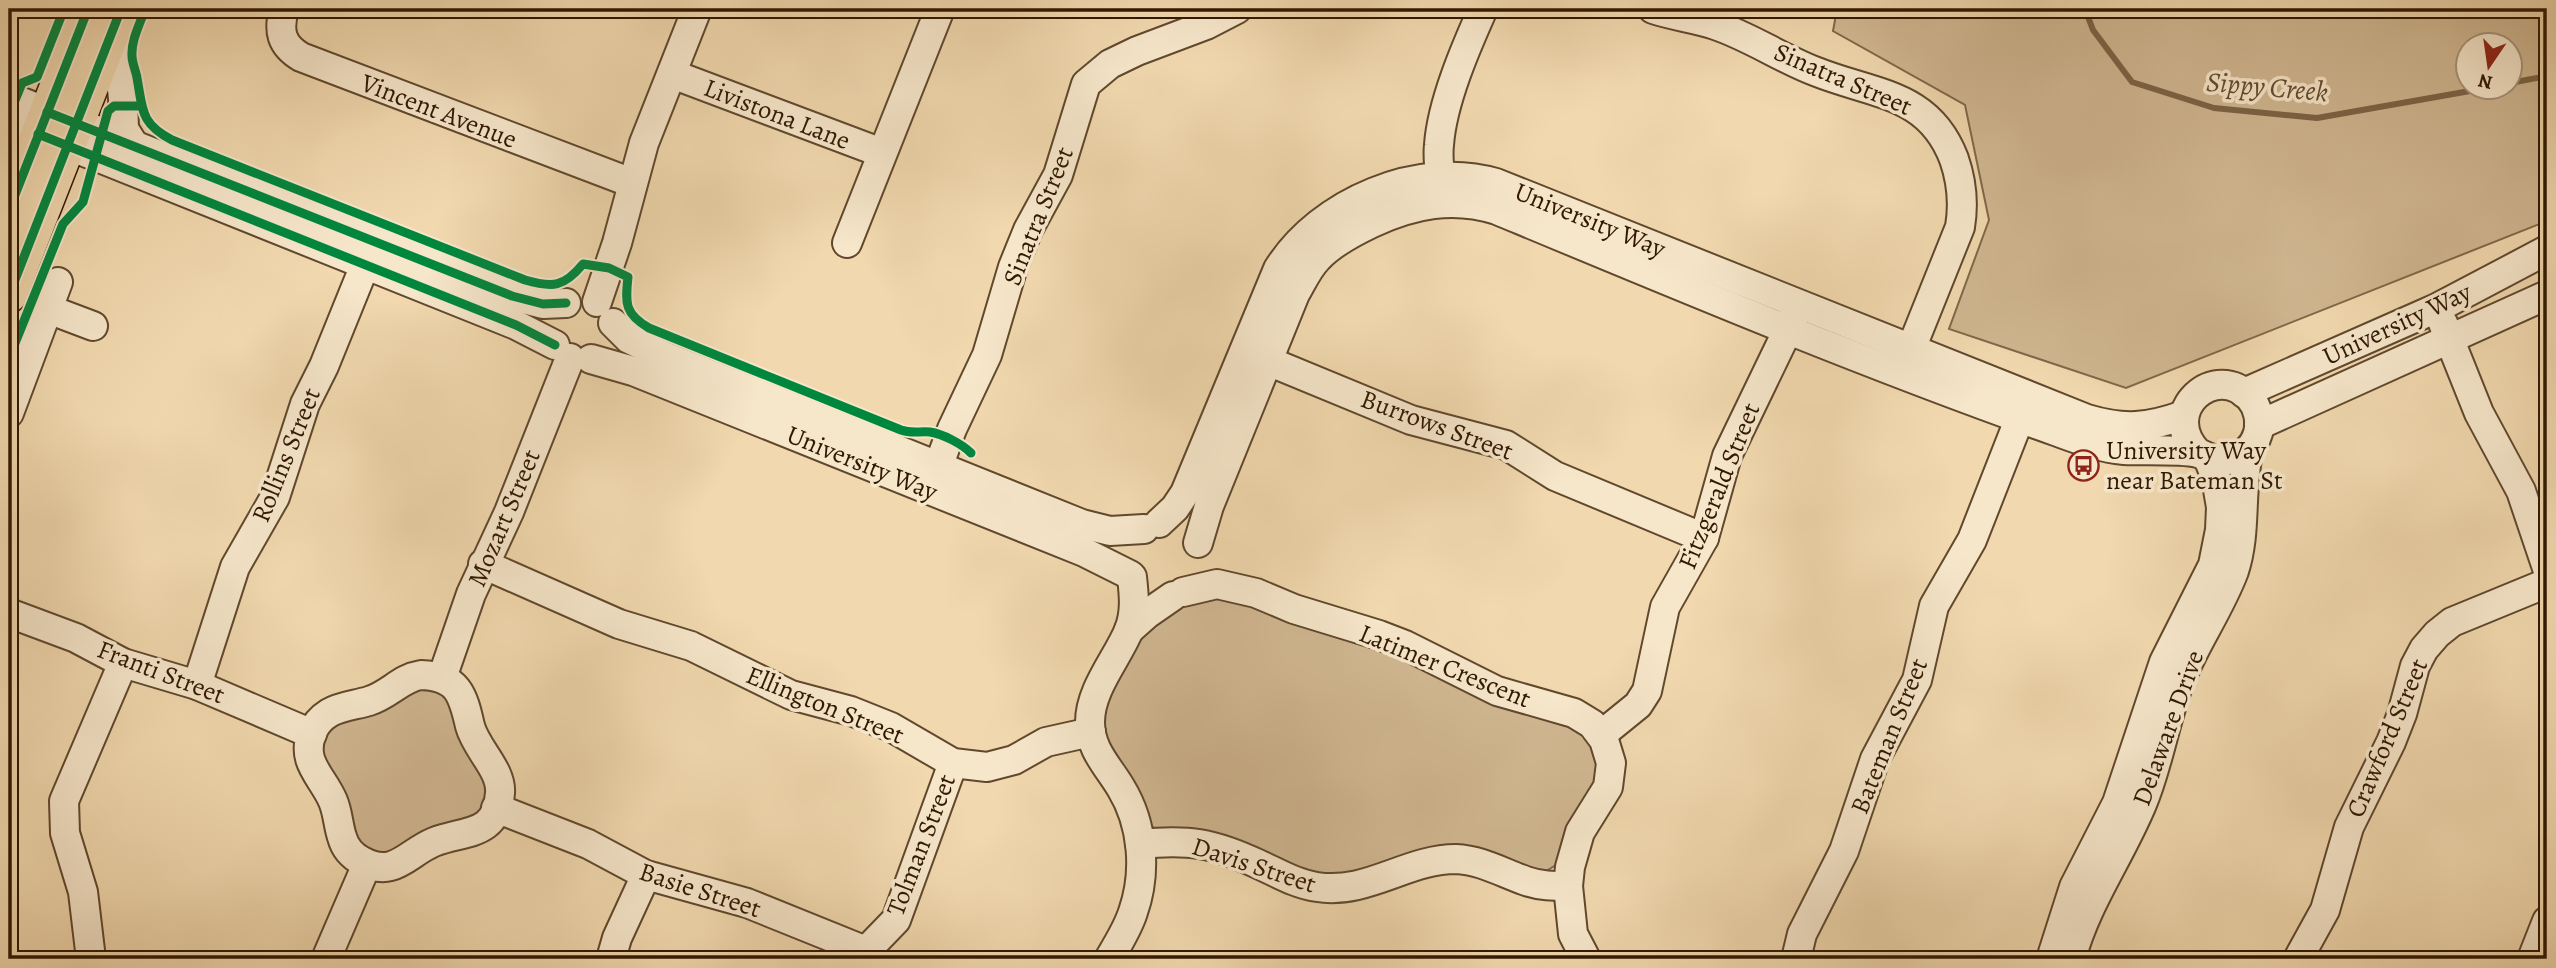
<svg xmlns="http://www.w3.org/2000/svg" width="2556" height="968" viewBox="0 0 2556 968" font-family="Alegreya,serif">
	<rect width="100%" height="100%" fill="#f1d8ae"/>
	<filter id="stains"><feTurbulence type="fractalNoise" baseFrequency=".00286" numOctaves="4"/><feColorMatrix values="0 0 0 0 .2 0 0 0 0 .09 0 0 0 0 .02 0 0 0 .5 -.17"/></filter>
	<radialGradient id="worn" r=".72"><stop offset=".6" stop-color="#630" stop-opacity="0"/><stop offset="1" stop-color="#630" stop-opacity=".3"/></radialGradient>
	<!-- green -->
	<g fill="#d0b791" stroke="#80684a" stroke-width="2" fill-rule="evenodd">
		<path d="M1837 9H2547V221L2126 388 1949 329 1989 220 1965 105 1833 31ZM2468 46H2510V88H2468Z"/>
		<polygon points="1205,592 1369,640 1586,732 1602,769 1559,863 1543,873 1522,869 1338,880 1155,829 1145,820 1109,757 1100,713 1143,625"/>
		<polygon points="408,688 443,689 488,778 485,812 394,856 360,850 317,753 329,726"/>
	</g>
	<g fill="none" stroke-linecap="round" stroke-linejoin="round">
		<!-- stream -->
		<g stroke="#7c6446" stroke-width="6">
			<polyline points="2085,9 2093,30 2132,82 2214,108 2317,118 2487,88"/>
			<polyline points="2510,83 2547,76"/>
		</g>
		<defs>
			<g id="minor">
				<path d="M284 9C278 31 281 45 301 57L632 183"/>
				<path d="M1653 9C1673 16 1695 18 1715 25 1751 37 1782 59 1817 72 1875 95 1929 93 1954 159 1962 182 1964 203 1960 227L1905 364"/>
				<polyline points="117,25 117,48 123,98 124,129 134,145"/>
				<polyline points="672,74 882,153"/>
				<polyline points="9,97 47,112"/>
				<polyline points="9,122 38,134"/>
				<polyline points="76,122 512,296 543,304 566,303"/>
				<polyline points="67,145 516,325 555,345"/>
				<path d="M1442 194C1441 178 1437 161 1439 145 1442 102 1466 47 1483 9"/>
				<polyline points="847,243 940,9"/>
				<polyline points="597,302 617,243 644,143 697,9"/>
				<polyline points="48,309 93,326"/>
				<polyline points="613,323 629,339 664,356 1082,524 1110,531 1144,529"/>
				<polyline points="2443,323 2479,413 2521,491 2547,568"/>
				<polyline points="1251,354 1411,420 1506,445 1555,476 1704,538"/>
				<polyline points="591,359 633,371 1084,552 1130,575"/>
				<polyline points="2244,393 2437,308 2547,250"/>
				<polyline points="9,413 58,282"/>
				<polyline points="2259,425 2547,295"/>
				<polyline points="930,489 952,429 987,355 1013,267 1028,230 1058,175 1086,84 1110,64 1137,51 1206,25 1237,9"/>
				<path d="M1159 523 1175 508 1185 493 1278 269C1320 202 1419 160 1496 183L2087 419C2124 430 2148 428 2184 415"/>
				<path d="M1198 543 1209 506 1295 294C1302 282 1308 268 1318 258 1332 243 1353 232 1372 223 1413 204 1453 196 1497 210 1682 287 1868 365 2058 432 2080 440 2101 448 2124 450 2143 451 2182 449 2198 453 2209 457 2216 463 2228 460 2243 457 2254 447 2258 433 2261 421 2258 407 2250 398 2216 360 2157 411 2198 453"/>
				<polyline points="483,564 619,624 691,646 791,695 851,711 891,727 953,763 987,767 1014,760 1046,742 1091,732"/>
				<polyline points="1183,592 1217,584 1256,593 1294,609 1379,635 1405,645 1497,691 1574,713 1592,724 1604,740 1611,763 1608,787 1580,832 1570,867 1568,886 1573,934 1586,959"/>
				<polyline points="9,613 76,638 123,663 197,685 312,734"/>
				<polyline points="1129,630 1147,614 1173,596"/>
				<path d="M421 675C458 676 463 695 470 726 476 749 502 770 500 793 497 837 464 830 434 842 407 853 394 879 362 861 352 856 345 848 342 837 338 825 338 813 333 801 323 777 300 762 312 733 315 725 321 718 329 713 341 706 356 705 369 701 389 695 401 678 421 675Z"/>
				<polyline points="442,678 471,594 509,512 570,358"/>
				<polyline points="197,685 235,567 275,497 305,404 324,366 371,250"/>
				<polyline points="1601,735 1638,705 1647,691 1665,607 1704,538 1727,456 1796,313"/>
				<polyline points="496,808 588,844 646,875 747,903 866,951"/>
				<path d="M1140 844C1189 839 1213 843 1258 864 1278 873 1296 884 1317 887 1367 895 1407 859 1456 859 1481 860 1503 873 1526 881 1540 886 1554 886 1568 886"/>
				<polyline points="91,959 83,892 65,833 64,801 123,663"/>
				<polyline points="326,959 367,864"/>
				<polyline points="611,959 617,938 646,875"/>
				<polyline points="866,959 866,951 896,920 953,763"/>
				<path d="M1109 959C1118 944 1128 928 1133 912 1147 872 1143 824 1121 788 1108 766 1090 750 1090 722 1090 689 1117 659 1129 630 1136 612 1134 595 1132 577"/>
				<polyline points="1796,959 1802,934 1844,851 1875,759 1917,680 1934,606 1972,540 2026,402"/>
				<polyline points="2051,959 2074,887 2117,803 2164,662 2213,565 2220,530 2221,507 2216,478 2208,458"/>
				<path d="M2071 959C2086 903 2120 857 2142 804 2158 766 2164 725 2178 686 2193 646 2219 611 2234 571 2247 531 2239 490 2249 449"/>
				<polyline points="2298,959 2325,910 2349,827 2391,742 2402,714 2415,666 2424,649 2437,634 2452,622 2547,583"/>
				<polyline points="2532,959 2547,921"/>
			</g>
			<g id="major">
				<polyline points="9,210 88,9"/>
				<polyline points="9,295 121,9"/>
			</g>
		</defs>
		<!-- minor casing -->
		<use href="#minor" stroke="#60482d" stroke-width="32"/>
		<!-- major casing -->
		<use href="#major" stroke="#301802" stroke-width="38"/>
		<!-- minor -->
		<use href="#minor" stroke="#f6e6ca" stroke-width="28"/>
		<!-- major -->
		<use href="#major" stroke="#f1d8ae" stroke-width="35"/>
		<defs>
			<g id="cycleway">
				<path d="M145 9C140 24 131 40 132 56 132 63 136 71 137 78 143 110 140 123 172 140L525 280C553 288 564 287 583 264L609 268 628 277C625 304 625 314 649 328L901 430C912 434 919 431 930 432 943 434 962 444 971 453"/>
				<polyline points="47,112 512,296 543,304 566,303"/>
				<polyline points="9,115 22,83 37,77 64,9"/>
				<polyline points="38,134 516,325 555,345"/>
				<polyline points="9,210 88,9"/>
				<polyline points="9,295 121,9"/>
				<polyline points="9,358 63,224 83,202 108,111 114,106 141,106"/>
			</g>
		</defs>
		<!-- cycleway casing -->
		<use href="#cycleway" stroke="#f6e6ca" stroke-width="13"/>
		<!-- cycleway -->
		<use href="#cycleway" stroke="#00873e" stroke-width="9"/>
	</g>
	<!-- icons -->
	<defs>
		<symbol id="bus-ring" viewBox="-11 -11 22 22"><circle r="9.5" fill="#f6e6ca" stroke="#8f2418" stroke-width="1.5"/><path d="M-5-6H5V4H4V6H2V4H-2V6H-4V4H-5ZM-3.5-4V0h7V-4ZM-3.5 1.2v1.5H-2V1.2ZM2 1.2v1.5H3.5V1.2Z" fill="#8f2418"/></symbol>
	</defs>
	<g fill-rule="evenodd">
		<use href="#bus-ring" x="2066" y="448" width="35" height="35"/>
	</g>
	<g text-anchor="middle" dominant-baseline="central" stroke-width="7" stroke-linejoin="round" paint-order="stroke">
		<!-- street labels -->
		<g font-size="26" fill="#301802" stroke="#f6e6ca">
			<text transform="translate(1843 79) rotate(23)">Sinatra Street</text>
			<text transform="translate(439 111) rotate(21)">Vincent Avenue</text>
			<text transform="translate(777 114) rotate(21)">Livistona Lane</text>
			<text transform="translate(1038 216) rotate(-68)">Sinatra Street</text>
			<text transform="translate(1590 220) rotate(22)">University Way</text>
			<text transform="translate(2397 324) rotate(-25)">University Way</text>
			<text transform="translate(1437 425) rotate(20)">Burrows Street</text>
			<text transform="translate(286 455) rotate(-68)">Rollins Street</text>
			<text transform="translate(862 463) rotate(22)">University Way</text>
			<text transform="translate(1719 486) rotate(-68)">Fitzgerald Street</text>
			<text transform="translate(504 518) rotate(-67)">Mozart Street</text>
			<text transform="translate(1445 666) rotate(22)">Latimer Crescent</text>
			<text transform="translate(161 672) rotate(21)">Franti Street</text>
			<text transform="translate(825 705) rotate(22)">Ellington Street</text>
			<text transform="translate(2168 728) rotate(-70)">Delaware Drive</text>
			<text transform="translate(1889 736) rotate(-68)">Bateman Street</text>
			<text transform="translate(2387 738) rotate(-67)">Crawford Street</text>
			<text transform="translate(921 845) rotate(-69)">Tolman Street</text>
			<text transform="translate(1254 865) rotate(18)">Davis Street</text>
			<text transform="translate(700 890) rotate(18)">Basie Street</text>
		</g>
		<!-- poi labels -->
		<g font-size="26" fill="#301802" stroke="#f6e6ca" text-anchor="start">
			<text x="2106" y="450">University Way<tspan x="2106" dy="30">near Bateman St</tspan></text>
		</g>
		<!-- water labels -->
		<g font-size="28" font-style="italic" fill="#634b30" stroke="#f6e6ca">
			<text transform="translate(2267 87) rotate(5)">Sippy Creek</text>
		</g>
	</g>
	<!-- margin -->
	<rect width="2556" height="968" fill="none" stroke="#f1d8ae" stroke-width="35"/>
	<rect x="10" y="10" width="2535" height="947" fill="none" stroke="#301802" stroke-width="3.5"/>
	<rect x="18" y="18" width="2521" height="933" fill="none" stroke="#301802" stroke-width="2"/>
	<!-- north arrow -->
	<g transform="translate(2489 66) rotate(193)"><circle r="33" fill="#f6e6ca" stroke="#a7947a" stroke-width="2"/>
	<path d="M0-5L12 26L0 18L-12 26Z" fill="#8f2418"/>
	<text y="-10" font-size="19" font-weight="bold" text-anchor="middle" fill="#301802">N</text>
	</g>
	<rect width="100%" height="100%" filter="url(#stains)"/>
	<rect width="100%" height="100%" fill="url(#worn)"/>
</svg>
